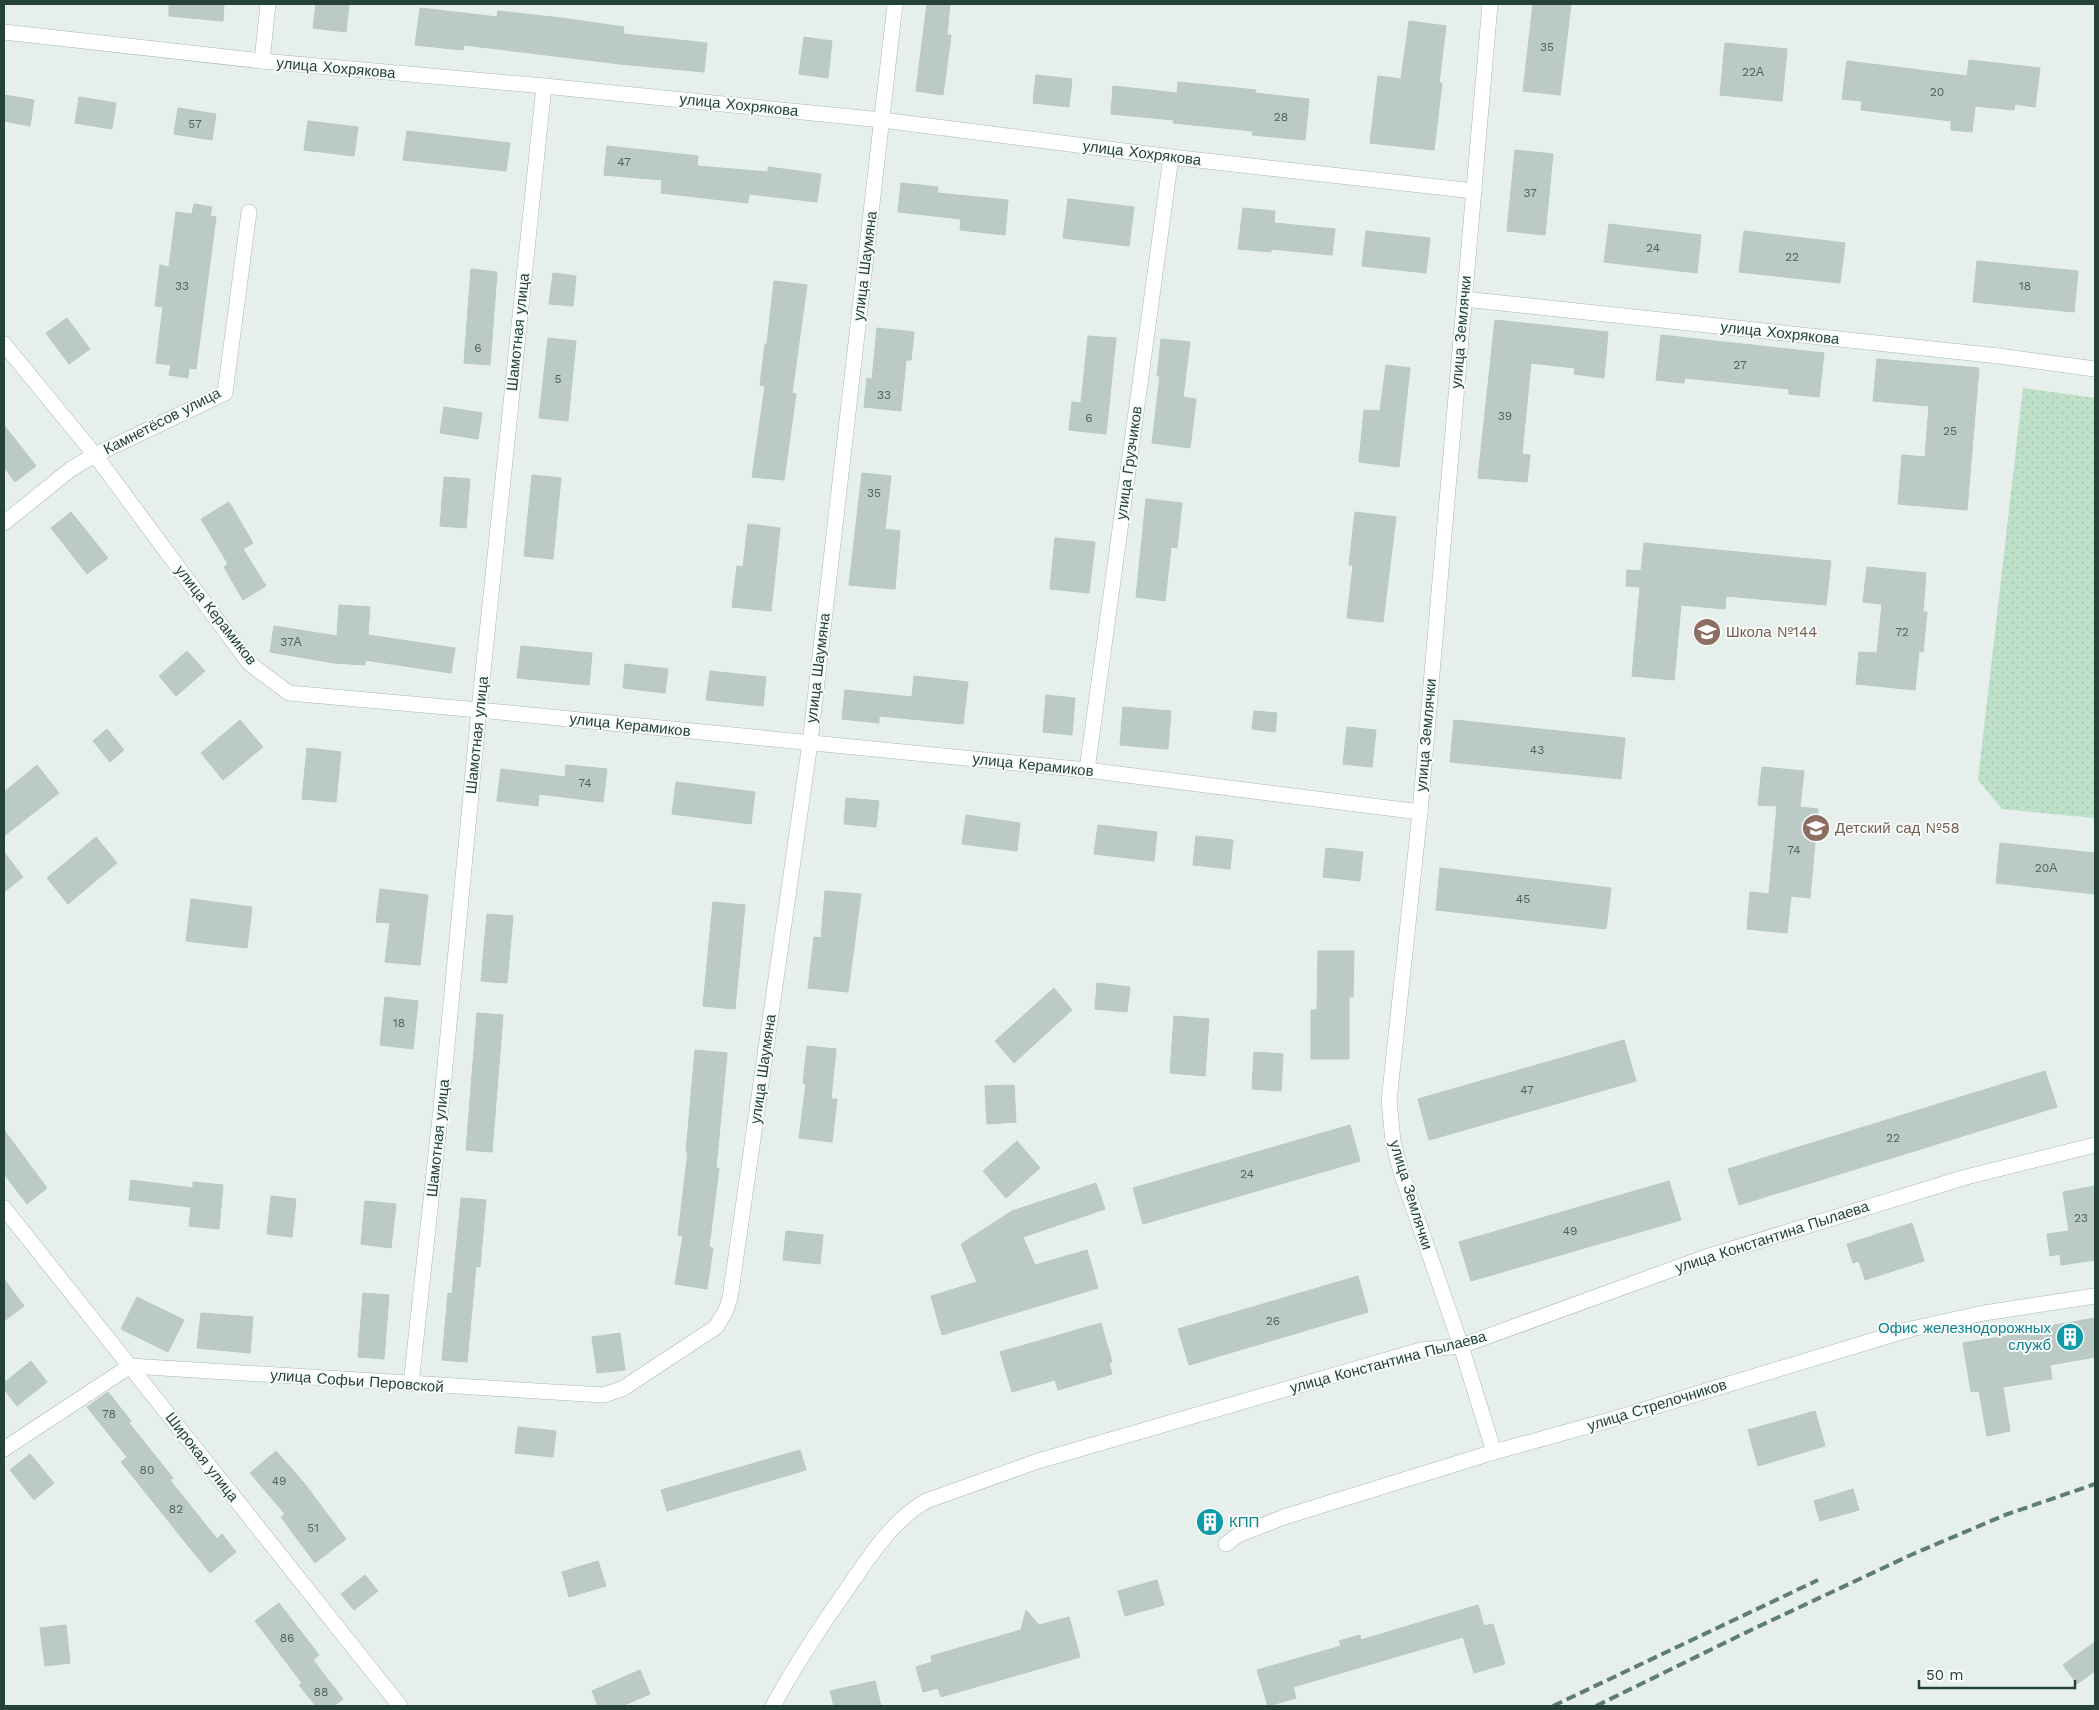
<svg xmlns="http://www.w3.org/2000/svg" width="2099" height="1710" viewBox="0 0 2099 1710" font-family="'Work Sans',sans-serif">
	<defs>
		<pattern id="grass-dots" width="8" height="8" patternUnits="userSpaceOnUse" patternTransform="scale(1.25)"><rect width="8" height="8" fill="#bfe0c8"/><path d="M2 2h.1M6 6h.1" fill="none" stroke="#a4c1ad" stroke-width="1.8" stroke-linecap="round"/></pattern>
	</defs>
	<rect width="100%" height="100%" fill="#e6efeb"/>
	<!-- grass -->
	<polygon fill="url(#grass-dots)" points="2023,388 2095,398 2095,818 2002,809 1978,780"/>
	<!-- building -->
	<g fill="#bbcac4" stroke="#b8c9c2">
		<polygon points="169,4 224,4 223,21 169,16"/>
		<polygon points="316,4 349,4 346,32 313,28"/>
		<polygon points="927,4 950,4 947,35 951,35 943,95 916,91"/>
		<polygon points="1533,4 1571,4 1560,95 1523,91"/>
		<polygon points="420,8 497,17 498,11 561,18 624,27 623,34 707,43 704,72 620,64 464,45 463,50 415,45"/>
		<polygon points="1409,21 1446,26 1439,83 1442,83 1434,150 1370,143 1378,76 1401,79"/>
		<polygon points="804,37 832,41 828,78 799,74"/>
		<polygon points="1725,43 1787,49 1782,101 1720,95"/>
		<polygon points="1969,60 2040,68 2035,107 2015,104 2014,110 1975,106 1972,132 1951,130 1951,121 1861,110 1862,101 1842,99 1847,61 1967,76"/>
		<polygon points="1036,75 1072,79 1069,107 1033,103"/>
		<polygon points="1178,82 1256,90 1255,93 1309,99 1305,140 1252,135 1253,131 1173,123 1174,120 1111,114 1113,86 1177,93"/>
		<polygon points="4,95 34,100 30,126 4,121"/>
		<polygon points="79,97 116,103 112,129 75,123"/>
		<polygon points="178,108 216,114 212,140 174,134"/>
		<polygon points="308,121 358,127 354,156 304,150"/>
		<polygon points="407,131 510,143 506,171 403,160"/>
		<polygon points="607,146 698,156 697,166 768,172 768,167 821,174 817,202 749,194 748,203 661,193 662,180 604,175"/>
		<polygon points="1515,150 1553,154 1545,235 1507,231"/>
		<polygon points="901,183 938,187 937,193 1008,200 1005,235 960,230 961,219 898,212"/>
		<polygon points="1068,199 1134,207 1129,246 1063,238"/>
		<polygon points="194,204 212,207 210,216 216,217 196,369 189,368 188,378 169,375 171,365 156,363 163,307 155,306 160,265 169,267 176,212 192,214"/>
		<polygon points="1243,208 1275,211 1274,223 1335,229 1332,255 1271,249 1271,252 1238,249"/>
		<polygon points="1609,224 1701,235 1697,273 1604,262"/>
		<polygon points="1366,231 1430,238 1426,273 1362,266"/>
		<polygon points="1744,231 1845,243 1840,283 1739,272"/>
		<polygon points="1977,261 2078,271 2074,312 1973,302"/>
		<polygon points="471,269 497,272 490,365 464,363"/>
		<polygon points="553,273 576,276 573,306 549,304"/>
		<polygon points="774,281 807,285 792,393 796,394 784,480 752,477 765,386 760,385 765,344 767,344"/>
		<polygon points="67,318 90,349 69,364 46,333"/>
		<polygon points="1495,320 1608,332 1604,378 1574,374 1575,368 1531,363 1522,454 1530,455 1527,482 1478,478"/>
		<polygon points="877,328 914,332 911,360 906,360 901,411 864,407 867,378 872,379"/>
		<polygon points="1661,335 1824,353 1819,397 1789,394 1789,389 1685,378 1684,383 1656,380"/>
		<polygon points="1088,336 1116,338 1106,434 1069,430 1072,402 1081,403"/>
		<polygon points="548,338 576,341 568,421 539,418"/>
		<polygon points="1161,339 1190,342 1183,397 1196,399 1190,448 1152,443 1160,376 1157,376"/>
		<polygon points="1877,359 1979,368 1967,510 1898,504 1902,455 1925,457 1929,406 1873,401"/>
		<polygon points="1386,365 1410,368 1399,467 1359,462 1364,410 1380,411"/>
		<polygon points="444,407 482,413 478,439 440,433"/>
		<polygon points="4,425 36,466 15,482 4,467"/>
		<polygon points="862,473 891,476 885,529 900,531 895,589 849,585"/>
		<polygon points="532,475 561,478 553,559 524,556"/>
		<polygon points="444,477 470,479 466,528 440,526"/>
		<polygon points="1146,499 1182,503 1177,548 1171,547 1165,601 1136,597"/>
		<polygon points="229,502 253,543 243,549 266,586 243,600 224,567 228,564 201,519"/>
		<polygon points="71,512 108,558 87,574 51,528"/>
		<polygon points="1355,512 1396,517 1383,622 1347,618 1353,565 1349,565"/>
		<polygon points="748,524 780,528 771,611 732,607 737,566 743,567"/>
		<polygon points="1055,538 1095,542 1089,593 1050,589"/>
		<polygon points="1644,543 1831,561 1826,605 1726,596 1725,609 1681,605 1674,680 1632,676 1640,587 1626,586 1627,570 1641,571"/>
		<polygon points="1867,567 1926,573 1923,612 1927,612 1923,652 1919,651 1915,690 1856,684 1859,652 1877,653 1882,604 1863,602"/>
		<polygon points="339,605 370,607 368,635 455,648 451,673 365,660 365,665 334,663 270,652 274,626 337,636"/>
		<polygon points="521,646 592,653 589,685 517,678"/>
		<polygon points="187,651 205,671 176,696 159,676"/>
		<polygon points="625,664 668,669 665,693 623,688"/>
		<polygon points="710,671 766,677 763,706 706,700"/>
		<polygon points="914,676 968,682 963,724 879,716 879,723 842,719 845,690 912,697"/>
		<polygon points="1046,695 1075,698 1072,735 1043,732"/>
		<polygon points="1123,707 1171,711 1168,749 1120,745"/>
		<polygon points="1254,711 1277,713 1275,732 1252,729"/>
		<polygon points="240,720 263,747 223,780 201,753"/>
		<polygon points="1454,720 1625,738 1621,779 1450,762"/>
		<polygon points="1347,727 1376,730 1372,767 1343,764"/>
		<polygon points="107,729 124,750 110,762 93,741"/>
		<polygon points="307,748 341,752 336,802 302,799"/>
		<polygon points="37,765 59,793 4,836 4,792"/>
		<polygon points="566,765 607,769 603,802 539,794 538,806 497,801 501,769 565,777"/>
		<polygon points="1762,767 1804,771 1800,807 1818,809 1810,898 1791,896 1787,933 1747,929 1750,892 1769,894 1777,806 1758,805"/>
		<polygon points="676,782 755,792 751,824 672,814"/>
		<polygon points="846,798 879,801 876,827 844,824"/>
		<polygon points="966,815 1020,823 1017,851 962,844"/>
		<polygon points="1098,825 1157,832 1154,861 1094,854"/>
		<polygon points="1196,836 1233,840 1230,869 1193,865"/>
		<polygon points="96,837 117,863 68,904 47,878"/>
		<polygon points="2000,843 2095,853 2095,894 1996,883"/>
		<polygon points="1326,848 1363,852 1360,881 1323,877"/>
		<polygon points="4,852 23,877 4,892"/>
		<polygon points="1440,868 1611,888 1606,929 1436,910"/>
		<polygon points="380,889 428,895 420,965 385,962 390,923 376,922"/>
		<polygon points="825,891 861,894 848,992 808,988 814,937 821,938"/>
		<polygon points="191,899 252,907 247,948 186,941"/>
		<polygon points="713,902 745,905 735,1009 703,1006"/>
		<polygon points="487,914 513,916 507,983 481,981"/>
		<polygon points="1318,951 1354,951 1353,997 1349,997 1349,1059 1311,1059 1311,1010 1317,1010"/>
		<polygon points="1097,983 1130,987 1127,1012 1095,1009"/>
		<polygon points="1054,988 1072,1010 1014,1063 995,1041"/>
		<polygon points="385,997 418,1001 413,1049 380,1045"/>
		<polygon points="477,1013 503,1015 492,1152 466,1150"/>
		<polygon points="1174,1016 1209,1019 1205,1076 1170,1073"/>
		<polygon points="1624,1040 1636,1081 1429,1140 1418,1099"/>
		<polygon points="807,1046 836,1049 831,1099 837,1099 832,1142 799,1138 806,1084 803,1083"/>
		<polygon points="695,1050 727,1053 716,1168 719,1168 709,1247 713,1248 707,1289 675,1284 683,1236 678,1235 688,1152 686,1152"/>
		<polygon points="1254,1052 1283,1054 1281,1091 1252,1089"/>
		<polygon points="2045,1071 2057,1107 1739,1205 1728,1169"/>
		<polygon points="1014,1085 1016,1122 987,1124 985,1086"/>
		<polygon points="1350,1125 1360,1161 1143,1224 1133,1188"/>
		<polygon points="4,1130 47,1188 27,1204 4,1174"/>
		<polygon points="1017,1141 1040,1168 1006,1198 983,1171"/>
		<polygon points="131,1180 193,1188 193,1182 223,1185 219,1229 189,1226 191,1207 129,1200"/>
		<polygon points="1669,1181 1681,1220 1471,1281 1459,1242"/>
		<polygon points="1096,1183 1105,1209 1023,1237 1035,1265 1087,1250 1098,1288 942,1335 931,1296 977,1282 961,1244 1012,1211"/>
		<polygon points="2095,1186 2095,1260 2061,1265 2060,1254 2050,1256 2047,1234 2069,1231 2063,1192"/>
		<polygon points="271,1196 296,1199 292,1237 267,1234"/>
		<polygon points="461,1198 486,1200 480,1267 476,1266 467,1362 442,1360 448,1293 452,1294"/>
		<polygon points="365,1201 396,1204 391,1248 361,1244"/>
		<polygon points="1912,1223 1924,1261 1865,1280 1859,1261 1853,1263 1847,1244"/>
		<polygon points="786,1231 823,1235 820,1264 783,1260"/>
		<polygon points="1358,1276 1368,1312 1189,1365 1178,1329"/>
		<polygon points="4,1279 24,1306 4,1321"/>
		<polygon points="363,1293 389,1295 384,1359 358,1357"/>
		<polygon points="137,1297 184,1320 168,1352 121,1329"/>
		<polygon points="201,1313 253,1317 250,1353 197,1348"/>
		<polygon points="2095,1318 2095,1357 2050,1365 2052,1379 2003,1387 2010,1431 1987,1436 1979,1391 1971,1392 1963,1343 2044,1330 2044,1327"/>
		<polygon points="1101,1323 1112,1362 1109,1363 1112,1374 1058,1390 1055,1380 1012,1392 1000,1352"/>
		<polygon points="620,1333 625,1370 597,1373 592,1337"/>
		<polygon points="31,1361 47,1382 17,1406 4,1389 4,1383"/>
		<polygon points="108,1392 131,1421 129,1423 173,1478 170,1480 217,1539 222,1534 236,1552 210,1573 121,1462 127,1457 87,1407"/>
		<polygon points="1815,1411 1825,1446 1758,1466 1748,1430"/>
		<polygon points="518,1427 556,1431 553,1457 515,1453"/>
		<polygon points="800,1450 806,1470 667,1511 661,1490"/>
		<polygon points="276,1451 304,1483 346,1539 315,1563 281,1517 285,1514 250,1473"/>
		<polygon points="30,1454 54,1483 34,1500 10,1470"/>
		<polygon points="1853,1489 1859,1510 1820,1521 1814,1501"/>
		<polygon points="598,1561 606,1586 569,1597 562,1572"/>
		<polygon points="365,1575 378,1591 354,1610 341,1594"/>
		<polygon points="1157,1580 1164,1605 1125,1616 1118,1591"/>
		<polygon points="279,1603 319,1655 313,1660 343,1699 334,1706 316,1706 299,1685 302,1683 255,1621"/>
		<polygon points="1478,1605 1484,1626 1493,1624 1505,1664 1474,1673 1463,1637 1293,1687 1296,1698 1268,1706 1257,1670 1341,1646 1339,1641 1360,1635 1361,1640"/>
		<polygon points="1026,1610 1039,1625 1069,1617 1080,1657 941,1697 938,1688 923,1692 916,1667 932,1662 931,1656 1021,1630"/>
		<polygon points="66,1625 70,1663 45,1666 40,1628"/>
		<polygon points="2095,1642 2095,1671 2077,1684 2063,1665"/>
		<polygon points="640,1670 650,1694 622,1706 598,1706 592,1691"/>
		<polygon points="875,1681 881,1706 834,1706 830,1691"/>
	</g>
	<g fill="none" stroke-linecap="round" stroke-linejoin="round">
		<defs>
			<g id="street">
				<polyline points="1490,4 1420,812 1389,1101 1393,1141 1400,1169 1461,1346 1494,1452"/>
				<polyline points="4,32 262,61 544,86 882,120 1171,157 1474,191"/>
				<polyline points="262,61 268,4"/>
				<polyline points="1464,299 1999,356 2095,369"/>
				<polyline points="4,344 95,455 249,663 289,693 479,710 1087,770 1420,812"/>
				<polyline points="4,523 71,469 95,455 225,393 249,212"/>
				<polyline points="1087,770 1171,157"/>
				<polyline points="4,1208 400,1706"/>
				<polyline points="411,1384 441,1108 479,710 544,86"/>
				<polyline points="4,1449 130,1366 603,1395 622,1389 716,1327 726,1310 730,1298 810,743 895,4"/>
				<polyline points="1226,1544 1238,1535 1284,1517 1494,1452 1617,1418 1911,1329 1984,1313 2095,1296"/>
				<path d="M773 1706C794 1667 819 1629 845 1592 868 1559 890 1522 926 1501L1038 1461 1421 1350 1461 1346 1706 1257 1966 1177 2095 1145"/>
			</g>
		</defs>
		<!-- street casing -->
		<use href="#street" stroke="#a8b8b2" stroke-width="16"/>
		<!-- street -->
		<use href="#street" stroke="#fff" stroke-width="15"/>
		<!-- rail -->
		<g stroke="#5f7d75" stroke-width="4" stroke-dasharray="10 5" stroke-linecap="butt">
			<polyline points="1553,1706 1818,1580"/>
			<polyline points="1596,1706 1753,1629 1913,1554 2005,1515 2095,1484"/>
		</g>
	</g>
	<!-- icons -->
	<defs>
		<symbol id="school-disc" viewBox="-11 -11 22 22"><circle r="9.5" fill="#8d6e63" stroke="#f7fbf9"/><path d="M0-5L7-2L0 1L-7-2ZM-4 1L0 2.5L4 1V4Q0 6-4 4Z" fill="#fff"/></symbol>
		<symbol id="building-disc" viewBox="-11 -11 22 22"><circle r="9.5" fill="#0f9aa8" stroke="#f7fbf9"/><path d="M-4-6H4V6H1V3H-1V6H-4ZM-2.5-4.3h1.7v1.8h-1.7ZM.8-4.3h1.7v1.8H.8ZM-2.5-1h1.7V.8h-1.7ZM.8-1h1.7V.8H.8Z" fill="#fff"/></symbol>
	</defs>
	<g fill-rule="evenodd">
		<use href="#school-disc" x="1691" y="616" width="32" height="32"/>
		<use href="#school-disc" x="1800" y="812" width="32" height="32"/>
		<use href="#building-disc" x="2054" y="1321" width="32" height="32"/>
		<use href="#building-disc" x="1194" y="1506" width="32" height="32"/>
	</g>
	<g text-anchor="middle" dominant-baseline="central" stroke-width="4" stroke-linejoin="round" paint-order="stroke">
		<!-- number labels -->
		<g font-size="12" fill="#4a645c">
			<text x="1547" y="47">35</text>
			<text x="1753" y="72">22А</text>
			<text x="1937" y="92">20</text>
			<text x="1281" y="117">28</text>
			<text x="195" y="124">57</text>
			<text x="624" y="162">47</text>
			<text x="1530" y="193">37</text>
			<text x="1653" y="248">24</text>
			<text x="1792" y="257">22</text>
			<text x="182" y="286">33</text>
			<text x="2025" y="286">18</text>
			<text x="478" y="348">6</text>
			<text x="1740" y="365">27</text>
			<text x="558" y="379">5</text>
			<text x="884" y="395">33</text>
			<text x="1505" y="416">39</text>
			<text x="1089" y="418">6</text>
			<text x="1950" y="431">25</text>
			<text x="874" y="493">35</text>
			<text x="1902" y="632">72</text>
			<text x="291" y="642">37А</text>
			<text x="1537" y="750">43</text>
			<text x="585" y="783">74</text>
			<text x="1794" y="850">74</text>
			<text x="2046" y="868">20А</text>
			<text x="1523" y="899">45</text>
			<text x="399" y="1023">18</text>
			<text x="1527" y="1090">47</text>
			<text x="1893" y="1138">22</text>
			<text x="1247" y="1174">24</text>
			<text x="2081" y="1218">23</text>
			<text x="1570" y="1231">49</text>
			<text x="1273" y="1321">26</text>
			<text x="109" y="1414">78</text>
			<text x="147" y="1470">80</text>
			<text x="279" y="1481">49</text>
			<text x="176" y="1509">82</text>
			<text x="313" y="1528">51</text>
			<text x="287" y="1638">86</text>
			<text x="321" y="1692">88</text>
		</g>
		<!-- street labels -->
		<g font-size="15" fill="#24423a" stroke="#f7fbf9">
			<text transform="translate(336 68) rotate(5)">улица Хохрякова</text>
			<text transform="translate(739 105) rotate(6)">улица Хохрякова</text>
			<text transform="translate(1142 153) rotate(7)">улица Хохрякова</text>
			<text transform="translate(865 266) rotate(-83)">улица Шаумяна</text>
			<text transform="translate(518 332) rotate(-84)">Шамотная улица</text>
			<text transform="translate(1461 332) rotate(-85)">улица Землячки</text>
			<text transform="translate(1780 333) rotate(6)">улица Хохрякова</text>
			<text transform="translate(162 421) rotate(-27)">Камнетёсов улица</text>
			<text transform="translate(1129 463) rotate(-82)">улица Грузчиков</text>
			<text transform="translate(216 615) rotate(52)">улица Керамиков</text>
			<text transform="translate(818 668) rotate(-83)">улица Шаумяна</text>
			<text transform="translate(630 725) rotate(6)">улица Керамиков</text>
			<text transform="translate(477 735) rotate(-84)">Шамотная улица</text>
			<text transform="translate(1426 735) rotate(-85)">улица Землячки</text>
			<text transform="translate(1033 765) rotate(6)">улица Керамиков</text>
			<text transform="translate(763 1069) rotate(-82)">улица Шаумяна</text>
			<text transform="translate(438 1138) rotate(-84)">Шамотная улица</text>
			<text transform="translate(1411 1195) rotate(73)">улица Землячки</text>
			<text transform="translate(1772 1237) rotate(-18)">улица Константина Пылаева</text>
			<text transform="translate(1388 1362) rotate(-15)">улица Константина Пылаева</text>
			<text transform="translate(357 1381) rotate(4)">улица Софьи Перовской</text>
			<text transform="translate(1657 1405) rotate(-17)">улица Стрелочников</text>
			<text transform="translate(202 1457) rotate(52)">Широкая улица</text>
		</g>
		<!-- education labels -->
		<g font-size="15" fill="#785e54" stroke="#f7fbf9" text-anchor="start">
			<text x="1726" y="632">Школа №144</text>
			<text x="1835" y="828">Детский сад №58</text>
		</g>
		<!-- culture labels -->
		<g font-size="15" fill="#0d838f" stroke="#f7fbf9" text-anchor="end">
			<text x="2051" y="1328">Офис железнодорожных<tspan x="2051" dy="17">служб</tspan></text>
			<text x="1229" y="1522" text-anchor="start">КПП</text>
		</g>
	</g>
	<!-- border -->
	<rect width="2099" height="1710" fill="none" stroke="#24423a" stroke-width="10"/>
	<!-- scale -->
	<path d="M1919 1680v8h156v-8" fill="none" stroke="#24423a" stroke-width="2.5"/>
	<text x="1926" y="1680" font-size="15" fill="#24423a" stroke="#f7fbf9" stroke-width="4" paint-order="stroke">50 m</text>
</svg>
